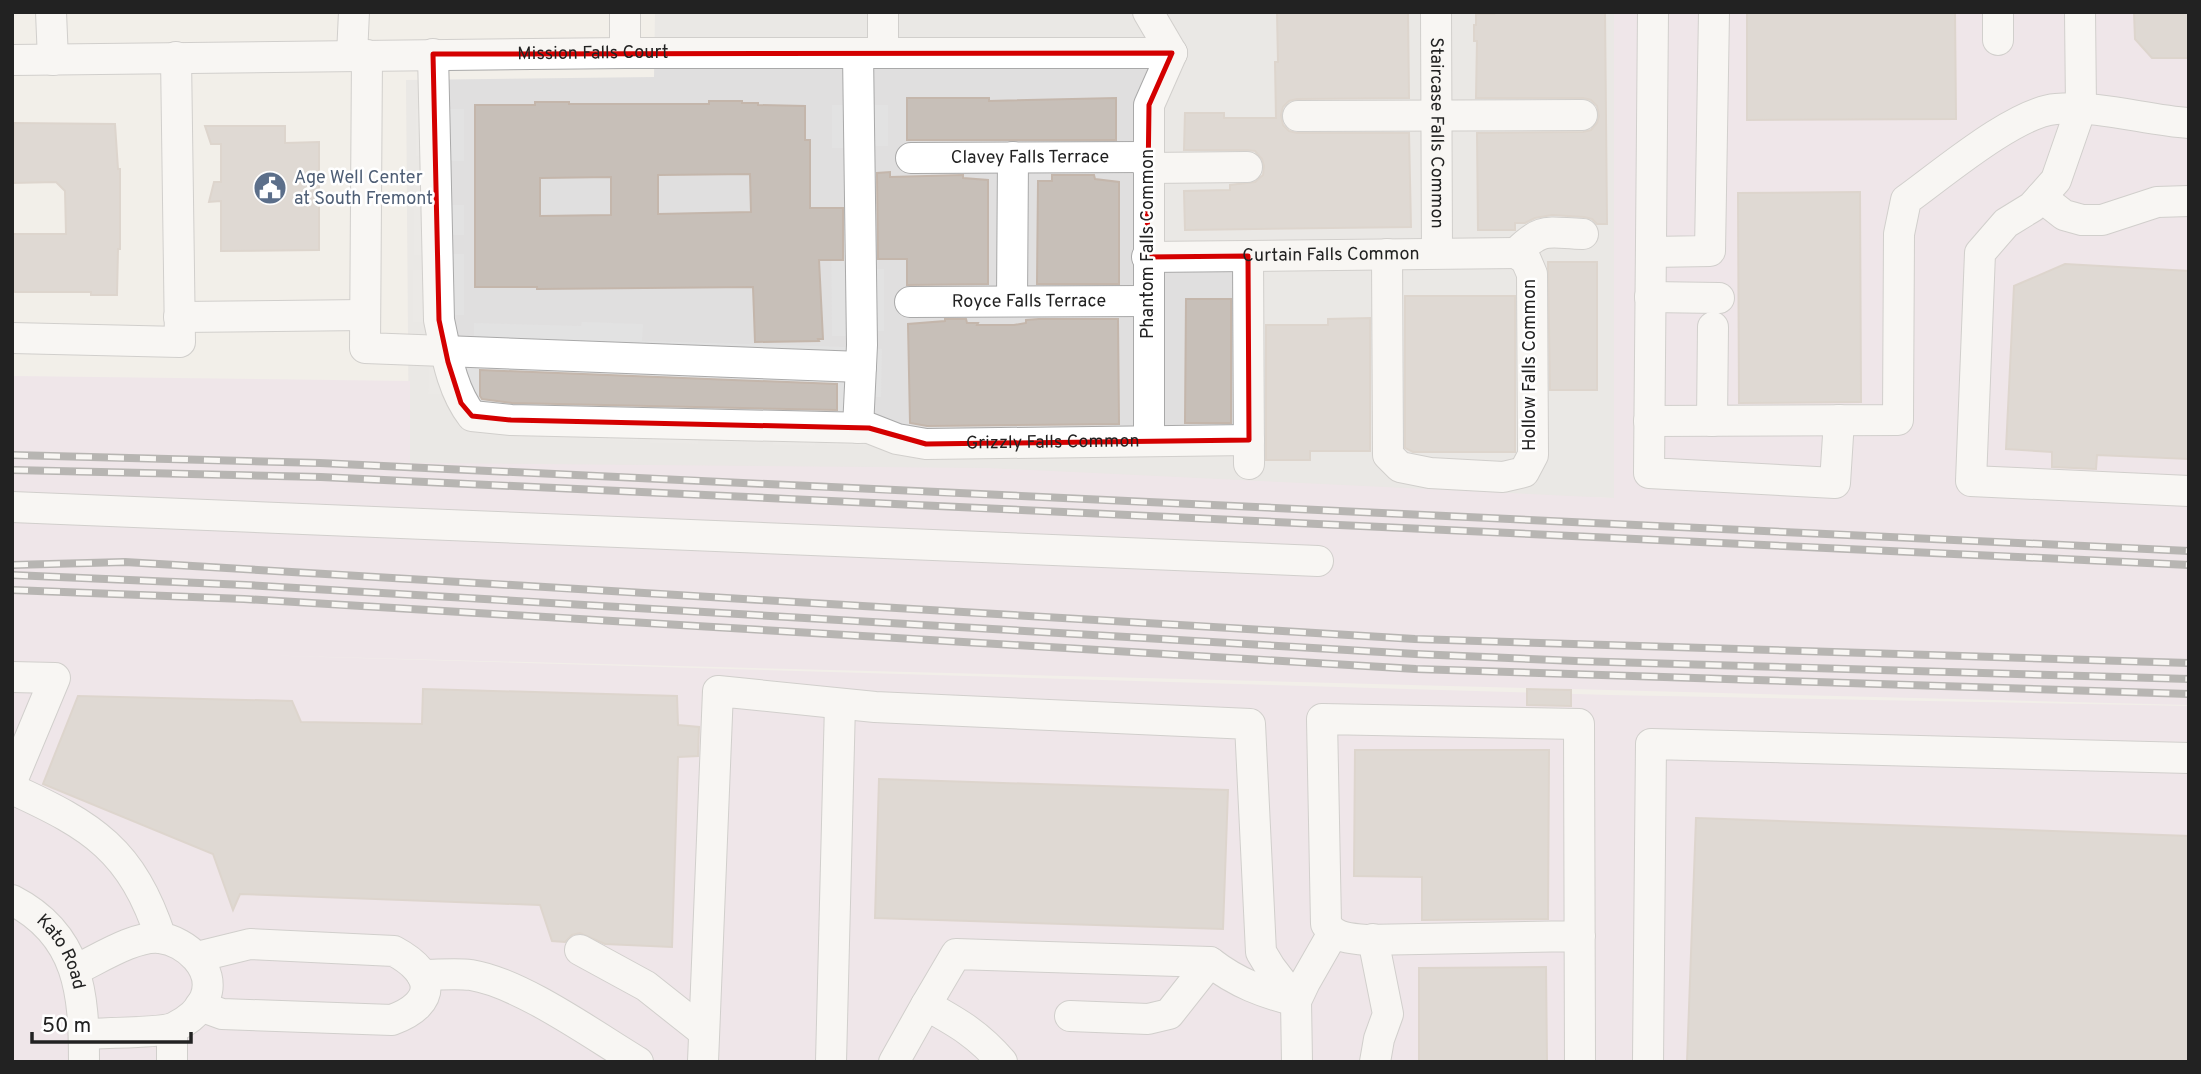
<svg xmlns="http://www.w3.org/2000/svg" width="2201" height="1074" viewBox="0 0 2201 1074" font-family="Overpass,sans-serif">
	<rect width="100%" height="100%" fill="#f2efe9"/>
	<!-- residential -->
	<polygon fill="#e0dfdf" points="655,12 1614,12 1614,498 409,463 406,80 654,77"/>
	<!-- industrial -->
	<polygon fill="#ebdbe8" points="1614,12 2189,12 2189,705 253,655 1609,695 2189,706 2189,1062 12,1062 12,376 410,381 410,463 989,468 1614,498"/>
	<!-- parking -->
	<polygon fill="#e2e2e2" points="832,105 888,105 888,146 873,146 872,173 889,173 890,258 872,258 872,269 884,269 884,331 870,331 870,348 882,349 881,397 869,397 868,446 827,445 827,432 815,432 815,446 772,445 773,430 759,430 759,443 711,442 711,427 699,427 698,444 650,443 650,427 639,426 638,441 595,439 596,426 584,425 584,438 542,436 543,422 529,422 528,436 480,435 481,419 443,394 428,394 429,368 443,368 427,322 413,322 413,270 426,270 427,255 414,255 413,182 428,182 428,156 416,156 416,109 464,109 464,161 448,161 447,205 464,205 464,235 449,235 449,254 464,254 464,315 451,315 455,335 460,338 474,338 474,323 581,326 582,322 643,324 642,341 845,347 849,341 849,336 832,336 831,208 850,207 850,148 832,148"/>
	<!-- building -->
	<g fill="#c7bfb8" stroke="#c4b6ab" stroke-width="2" fill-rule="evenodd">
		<polygon points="1277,12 1408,12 1409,98 1297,99 1289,101 1283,107 1281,115 1283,125 1289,131 1297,133 1409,133 1411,227 1185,230 1184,191 1230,190 1230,185 1255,182 1263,175 1264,166 1262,159 1255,151 1247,150 1184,150 1185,113 1224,113 1224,118 1276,118 1275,62 1278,62"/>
		<polygon points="1493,12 1605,12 1607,224 1597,224 1592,219 1584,217 1552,215 1535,218 1525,223 1515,223 1515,230 1478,230 1477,133 1583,132 1591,130 1597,123 1599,116 1597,106 1591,100 1583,98 1476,98 1477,41 1474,41 1474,25 1476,25 1476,14 1494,14"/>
		<polygon points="1747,12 1955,12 1956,119 1747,120"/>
		<polygon points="2134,12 2189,12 2189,58 2152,58 2135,39"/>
		<polygon points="907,98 989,98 989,101 1116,98 1116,140 907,140"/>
		<path d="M709 101H742V103H758V105L805 106V140H810V208H843V260H819L823 339H818L819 341 755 342 753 287 537 289V287H475V105H535V102H569V104H709ZM750 174 751 212 658 214V175ZM611 177V215L540 216V178Z"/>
		<polygon points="14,123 115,124 118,169 120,169 120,249 118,249 117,295 91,295 91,292 15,292 12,290 12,234 66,234 65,191 56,182 12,183"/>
		<polygon points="205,126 285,126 285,143 319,142 319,250 221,251 221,201 209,202 214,182 221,182 221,144 211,144"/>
		<polygon points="890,172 890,177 963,175 963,178 988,180 988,284 907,285 907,259 878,259 877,173"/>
		<polygon points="1052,175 1094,175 1095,179 1119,182 1119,284 1037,284 1038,181 1052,181"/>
		<polygon points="1860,192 1861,402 1739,403 1738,193"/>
		<polygon points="1548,262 1597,262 1597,390 1550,390"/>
		<polygon points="2065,264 2189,271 2189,459 2097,455 2096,469 2052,467 2052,452 2006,449 2014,286"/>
		<polygon points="1405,296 1515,296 1515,452 1413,452 1405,448"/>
		<polygon points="1186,299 1231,299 1231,423 1185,423"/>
		<polygon points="1370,318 1370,451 1310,451 1310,460 1266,460 1266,325 1328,325 1328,319"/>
		<polygon points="945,319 966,319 967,323 978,323 977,325 1014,325 1026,323 1026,320 1039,319 1118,319 1119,424 927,426 910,423 908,324 945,321"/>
		<polygon points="480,370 837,384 837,410 512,403 482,399 480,396"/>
		<polygon points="423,689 677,696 678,725 699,727 698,756 678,757 672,947 605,944 580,933 572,935 565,942 552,941 540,905 240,894 233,910 213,854 43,784 78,696 292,701 301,722 422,724"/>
		<polygon points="1527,689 1571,690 1571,706 1527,705"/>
		<polygon points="1355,750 1549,750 1548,919 1422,920 1422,877 1354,876"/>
		<polygon points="879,779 1228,790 1223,929 875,918"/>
		<polygon points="1696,818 2189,836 2189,1062 1687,1062"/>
		<polygon points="1546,967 1547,1062 1419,1062 1419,968"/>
	</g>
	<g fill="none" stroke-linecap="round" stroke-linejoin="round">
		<defs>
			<g id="minor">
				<polyline points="51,12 53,60"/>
				<polyline points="625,12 625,53"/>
				<polyline points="1148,12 1172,53"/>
				<path id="s1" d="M1436 12 1437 252"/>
				<polyline points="1653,12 1649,473 1835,483 1839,420"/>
				<polyline points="1998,12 1998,40"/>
				<polyline points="2080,12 2081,108 2056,180 2032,207 2006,223 1980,253 1971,481 2189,491"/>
				<polyline points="883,53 883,12"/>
				<path id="s2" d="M433 54 439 320C446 352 451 389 472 416L511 420 869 428 897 439 926 444 1249 440"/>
				<polyline points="352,55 354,12"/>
				<polyline points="367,55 365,348 861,367"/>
				<path id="s3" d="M12 60 625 53H1172"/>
				<polyline points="1298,116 1582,115"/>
				<path id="s4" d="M911 158 1148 157"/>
				<polyline points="1148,168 1247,167"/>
				<polyline points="2041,197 2064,215 2082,220 2102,220 2157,202 2189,201"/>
				<polyline points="1651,252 1710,251 1714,12"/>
				<path d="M1516 253C1543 226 1547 233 1583 234"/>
				<polyline points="1387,254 1388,455 1400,467 1430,473 1503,477 1524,472 1533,455 1532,274 1526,260 1516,253"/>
				<polyline points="1248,256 1249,464"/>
				<path id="s5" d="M1147 257 1516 253"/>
				<polyline points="1650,297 1719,298"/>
				<polyline points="1012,301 1013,157"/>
				<path id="s6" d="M910 302 1147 301"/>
				<polyline points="179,317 365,315"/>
				<polyline points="12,338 180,342 176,57"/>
				<path d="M1649 421 1898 420 1899 234 1906 200C1941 175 2015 112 2056 109 2100 105 2145 120 2189 123"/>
				<polyline points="1712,421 1713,327"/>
				<polyline points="858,428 862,345 858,53"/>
				<polyline points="1149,440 1149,105 1172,53"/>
				<polyline points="12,507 1318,561"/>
				<polyline points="12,677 55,678 12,781"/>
				<path d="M12 789C93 826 132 850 161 938"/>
				<path id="s7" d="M12 900C80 935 84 994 84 1062"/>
				<path d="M1580 936 1365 940C1349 938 1334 938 1326 924L1322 719 1579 724 1580 1062"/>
				<polyline points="1373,939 1388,1014 1379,1039 1375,1062"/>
				<polyline points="580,950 646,986 704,1032"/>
				<path d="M197 957 250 944 394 951C435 973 438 1003 392 1020L222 1014 200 1006"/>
				<path d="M75 970C97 960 135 935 160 938 186 941 217 969 205 998 200 1011 187 1021 175 1027 164 1033 101 1033 84 1034"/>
				<path d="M422 975C438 975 456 973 471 975 521 983 593 1035 638 1062"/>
				<path d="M926 1005 956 954 1210 962C1237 983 1264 993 1296 1001"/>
				<polyline points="1070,1016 1148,1019 1169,1014 1210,962"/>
				<polyline points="172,1029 172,1062"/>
				<polyline points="703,1062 718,691 875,707 1250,724 1261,952 1270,967 1296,1001"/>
				<polyline points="831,1062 840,704"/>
				<path d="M894 1062 926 1005C958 1023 978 1034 1002 1062"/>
				<polyline points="1297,1062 1296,1001 1305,982 1333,933"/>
				<polyline points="1648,1062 1651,744 2189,758"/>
			</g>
		</defs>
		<!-- minor casing -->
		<use href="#minor" stroke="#a9a9a9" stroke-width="32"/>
		<!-- minor -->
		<use href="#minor" stroke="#fff" stroke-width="30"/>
		<defs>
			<g id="rail">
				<polyline points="12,455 320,463 2189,551"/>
				<polyline points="12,470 321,477 2189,565"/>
				<polyline points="12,565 125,562 1415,639 2189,663"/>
				<polyline points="12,575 246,585 1416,654 1576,661 2189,679"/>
				<polyline points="12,590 244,599 1416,669 2189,694"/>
			</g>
		</defs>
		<!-- rail casing -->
		<use href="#rail" stroke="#707070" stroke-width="8"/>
		<!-- rail -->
		<use href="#rail" stroke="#fff" stroke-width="5" stroke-dasharray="16" stroke-linecap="butt"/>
	</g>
	<!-- marked area -->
	<path d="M0 0H2201V1074H0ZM1172 53 1149 105 1147 257 1248 256 1249 440 926 444 869 428 511 420 472 416 461 403 448 362 439 320 433 54Z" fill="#f2efe9" fill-opacity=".55" fill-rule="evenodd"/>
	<path fill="none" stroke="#d40000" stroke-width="5" stroke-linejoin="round" d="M1172 53 1149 105 1147 257 1248 256 1249 440 926 444 869 428 511 420 472 416 461 403 448 362 439 320 433 54Z"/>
	<!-- icons -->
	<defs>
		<symbol id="civic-disc" viewBox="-11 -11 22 22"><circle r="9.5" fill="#5c6f8a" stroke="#fff"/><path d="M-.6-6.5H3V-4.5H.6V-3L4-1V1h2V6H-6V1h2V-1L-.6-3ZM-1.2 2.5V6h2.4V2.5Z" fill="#fff"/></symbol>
	</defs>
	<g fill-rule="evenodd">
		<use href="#civic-disc" x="251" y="169" width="38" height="38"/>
	</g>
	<g text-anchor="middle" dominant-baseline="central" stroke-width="5" stroke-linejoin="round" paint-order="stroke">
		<!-- street labels -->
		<g font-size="18" fill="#222" stroke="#fff">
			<text stroke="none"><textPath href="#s3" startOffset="581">Mission Falls Court</textPath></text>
			<text stroke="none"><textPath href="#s1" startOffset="121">Staircase Falls Common</textPath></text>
			<text stroke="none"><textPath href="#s4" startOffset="119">Clavey Falls Terrace</textPath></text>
			<text transform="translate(1148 244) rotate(-90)">Phantom Falls Common</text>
			<text stroke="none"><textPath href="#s5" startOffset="184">Curtain Falls Common</textPath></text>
			<text stroke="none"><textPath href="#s6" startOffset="119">Royce Falls Terrace</textPath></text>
			<text transform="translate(1530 365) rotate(-90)">Hollow Falls Common</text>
			<text stroke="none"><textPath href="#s2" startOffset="952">Grizzly Falls Common</textPath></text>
			<text stroke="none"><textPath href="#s7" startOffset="74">Kato Road</textPath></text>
		</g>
		<!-- service labels -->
		<g font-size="18" fill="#4e5e75" stroke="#fff" text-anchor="start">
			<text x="294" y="178">Age Well Center<tspan x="294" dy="21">at South Fremont</tspan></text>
		</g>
	</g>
	<!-- border -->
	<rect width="2201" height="1074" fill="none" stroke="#222222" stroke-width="28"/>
	<!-- scale -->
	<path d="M32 1032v10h159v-10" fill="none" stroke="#222222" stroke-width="3.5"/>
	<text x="42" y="1032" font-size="21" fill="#222222" stroke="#ffffff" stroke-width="5" paint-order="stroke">50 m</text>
</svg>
